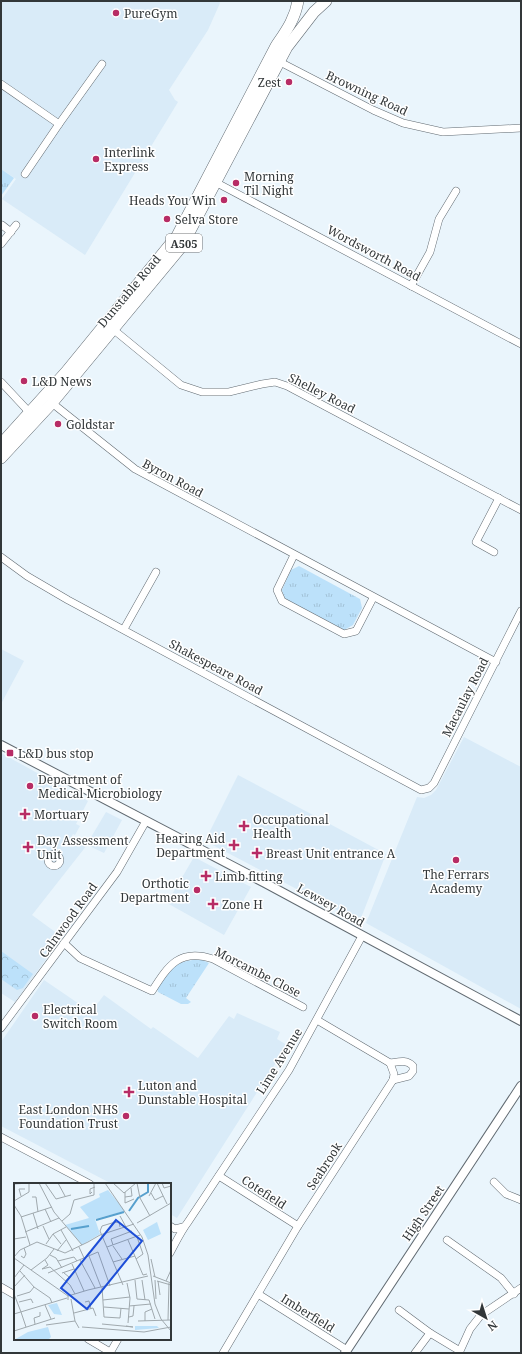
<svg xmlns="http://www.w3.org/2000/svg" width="522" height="1354" viewBox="0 0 522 1354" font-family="'Noto Serif',serif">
	<defs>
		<pattern id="grass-tufts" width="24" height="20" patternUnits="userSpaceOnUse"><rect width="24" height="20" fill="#bce1fa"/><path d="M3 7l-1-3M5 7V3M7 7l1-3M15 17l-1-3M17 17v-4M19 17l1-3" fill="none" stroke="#a2c2d7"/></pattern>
		<pattern id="park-crowns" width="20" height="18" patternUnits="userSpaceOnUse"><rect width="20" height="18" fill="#bce1fa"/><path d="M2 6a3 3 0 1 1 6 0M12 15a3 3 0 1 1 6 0" fill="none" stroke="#a2c2d7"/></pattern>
	</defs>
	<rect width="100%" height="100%" fill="#eaf5fc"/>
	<!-- built -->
	<g fill="#d9ebf8">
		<polygon points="1,1 219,1 220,3 208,30 169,90 175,100 178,102 85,255 2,199 16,179 1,169"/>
		<polygon points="1,649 24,661 1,704"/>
		<polygon points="464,737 521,767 521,1009 366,923 417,797 424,798 431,795 436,790"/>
		<polygon points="1,753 88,801 76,824 80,826 75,835 73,834 71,838 87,844 106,812 122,820 104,853 87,845 32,915 62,937 15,1002 1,993"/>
		<polygon points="238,775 386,854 361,918 356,920 205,841"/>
		<polygon points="194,857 251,887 224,935 167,903"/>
		<polygon points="44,980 91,1012 104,995 151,1029 153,1027 198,1058 229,1016 234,1019 237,1013 280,1032 277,1039 287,1045 177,1218 170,1214 170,1184 112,1184 1,1126 1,1042"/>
	</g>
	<!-- grass -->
	<g fill="url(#grass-tufts)">
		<polygon points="1,169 14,178 1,196"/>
		<polygon points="299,566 360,599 362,608 353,625 344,630 285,599 282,590 291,570"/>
		<path d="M200 959 209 963 186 998 191 1002 188 1004H181L158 992 157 988C172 967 173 962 200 959Z"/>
	</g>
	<!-- park -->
	<polygon fill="url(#park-crowns)" points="1,951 33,974 23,988 17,990 1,979"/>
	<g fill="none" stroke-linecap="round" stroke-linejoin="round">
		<defs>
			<g id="minor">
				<polyline points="280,62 373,110 403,123 443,132 521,128"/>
				<polyline points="1,84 59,124 102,64"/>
				<polyline points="25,174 59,124"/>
				<polyline points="217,183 521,344"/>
				<polyline points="2,225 11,232"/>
				<polyline points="1,244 16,225"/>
				<polyline points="411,286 430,252 439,219 456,191"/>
				<polyline points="114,330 181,385 202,392 229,392 262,384 275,382 287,386 521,510"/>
				<polyline points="1,382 30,413"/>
				<polyline points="52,403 135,469 496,662"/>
				<polyline points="494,552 476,542 499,498"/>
				<polyline points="294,555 277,590 282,601 344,634 356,631 373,598"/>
				<polyline points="1,557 27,576 68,600 421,790 429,788 434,783 521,611"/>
				<polyline points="124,629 156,572"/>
				<circle cx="54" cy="860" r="6"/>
				<path d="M64 943 80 958 152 991C168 966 179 948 213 959L303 1007"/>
				<polyline points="1,1028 117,872 146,821"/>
				<path d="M390 1063C398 1062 406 1059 413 1066V1071L409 1076 393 1080"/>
				<polyline points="1,1137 90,1184"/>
				<polyline points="219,1176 298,1226"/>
				<polyline points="494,1182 506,1194 521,1200"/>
				<polyline points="170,1226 175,1229 183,1227"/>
				<polyline points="447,1240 501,1278 514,1294"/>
				<path d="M170 1253C176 1242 181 1231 188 1222L289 1070 362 936"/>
				<polyline points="1,1287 15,1295"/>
				<polyline points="258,1294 347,1350"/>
				<polyline points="399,1310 430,1333 460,1351 470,1329 481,1315 521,1288"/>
				<polyline points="88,1339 110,1352"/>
				<polyline points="110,1353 118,1339"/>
				<polyline points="223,1353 298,1226 393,1080 394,1074 390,1063 317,1020"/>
				<polyline points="415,1353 430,1333"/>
			</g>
			<g id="tertiary">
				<polyline points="1,745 265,883 521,1021"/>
				<polyline points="345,1353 521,1086"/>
			</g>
			<g id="primary">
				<path d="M1 444 66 372 177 236 276 46C286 31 295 19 298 1"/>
				<polyline points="1,458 52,403 182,246 287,47 314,12 326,1"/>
			</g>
		</defs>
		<!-- minor casing -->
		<use href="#minor" stroke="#616a71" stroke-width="8"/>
		<!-- tertiary casing -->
		<use href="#tertiary" stroke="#616a71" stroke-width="10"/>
		<!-- primary casing -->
		<use href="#primary" stroke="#616a71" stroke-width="12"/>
		<!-- minor -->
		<use href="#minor" stroke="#fff" stroke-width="7"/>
		<!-- tertiary -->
		<use href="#tertiary" stroke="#fff" stroke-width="8"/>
		<!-- primary -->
		<use href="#primary" stroke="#fff" stroke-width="11"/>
	</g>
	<!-- markers -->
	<g fill="#b72c65" stroke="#fff" stroke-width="1.5">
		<circle cx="116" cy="13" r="4"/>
		<circle cx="289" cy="82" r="4"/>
		<circle cx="96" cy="159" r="4"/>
		<circle cx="236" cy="183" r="4"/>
		<circle cx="224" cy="200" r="4"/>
		<circle cx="167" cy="219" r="4"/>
		<circle cx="24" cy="381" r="4"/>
		<circle cx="58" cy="424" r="4"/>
		<rect x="6" y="749" width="8" height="8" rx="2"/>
		<circle cx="30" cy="786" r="4"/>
		<path d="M23 808h4v4h4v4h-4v4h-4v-4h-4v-4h4z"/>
		<path d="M242 820h4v4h4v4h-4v4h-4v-4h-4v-4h4z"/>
		<path d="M232 839h4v4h4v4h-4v4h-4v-4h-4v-4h4z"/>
		<path d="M26 841h4v4h4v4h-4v4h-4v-4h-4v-4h4z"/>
		<path d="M255 847h4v4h4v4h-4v4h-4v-4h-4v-4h4z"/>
		<circle cx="456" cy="860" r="4"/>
		<path d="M204 870h4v4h4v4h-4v4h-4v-4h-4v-4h4z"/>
		<circle cx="197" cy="890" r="4"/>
		<path d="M211 898h4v4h4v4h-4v4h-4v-4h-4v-4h4z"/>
		<circle cx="35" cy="1016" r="4"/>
		<path d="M127 1086h4v4h4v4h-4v4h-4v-4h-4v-4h4z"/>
		<circle cx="126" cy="1116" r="4"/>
	</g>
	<g text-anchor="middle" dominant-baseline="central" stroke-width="3" stroke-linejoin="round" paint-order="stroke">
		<!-- shield labels -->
		<rect fill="#fff" stroke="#707374" stroke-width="1" x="166" y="234" width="36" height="18" rx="3"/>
		<g font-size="11" font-weight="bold" fill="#323739">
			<text x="184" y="243">A505</text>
		</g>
		<!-- poi labels -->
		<g font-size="12" fill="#323739" stroke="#fff" text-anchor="start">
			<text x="124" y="13">PureGym</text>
			<text x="281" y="82" text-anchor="end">Zest</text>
			<text x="104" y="152">Interlink<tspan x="104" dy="14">Express</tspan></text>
			<text x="244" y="176">Morning<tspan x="244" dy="14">Til Night</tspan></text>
			<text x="216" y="200" text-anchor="end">Heads You Win</text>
			<text x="175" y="219">Selva Store</text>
			<text x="32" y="381">L&amp;D News</text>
			<text x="66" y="424">Goldstar</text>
			<text x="18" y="753">L&amp;D bus stop</text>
			<text x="38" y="779">Department of<tspan x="38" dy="14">Medical Microbiology</tspan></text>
			<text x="34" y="814">Mortuary</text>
			<text x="253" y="819">Occupational<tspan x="253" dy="14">Health</tspan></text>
			<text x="225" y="838" text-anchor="end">Hearing Aid<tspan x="225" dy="14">Department</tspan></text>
			<text x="37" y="840">Day Assessment<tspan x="37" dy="14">Unit</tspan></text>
			<text x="266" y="853">Breast Unit entrance A</text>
			<text x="456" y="874" text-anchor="middle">The Ferrars<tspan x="456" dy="14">Academy</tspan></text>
			<text x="215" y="876">Limb fitting</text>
			<text x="189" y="883" text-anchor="end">Orthotic<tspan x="189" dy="14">Department</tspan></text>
			<text x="222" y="904">Zone H</text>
			<text x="43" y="1009">Electrical<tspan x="43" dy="14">Switch Room</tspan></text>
			<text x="138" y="1085">Luton and<tspan x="138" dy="14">Dunstable Hospital</tspan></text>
			<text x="118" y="1109" text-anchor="end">East London NHS<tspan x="118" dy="14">Foundation Trust</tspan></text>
		</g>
		<!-- street labels -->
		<g font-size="12" fill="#323739" stroke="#fff">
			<text transform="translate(367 93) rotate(25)">Browning Road</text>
			<text transform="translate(374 253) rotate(28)">Wordsworth Road</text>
			<text transform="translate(129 291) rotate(-50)">Dunstable Road</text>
			<text transform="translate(322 393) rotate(27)">Shelley Road</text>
			<text transform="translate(173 478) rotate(28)">Byron Road</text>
			<text transform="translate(216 667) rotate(28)">Shakespeare Road</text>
			<text transform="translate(465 697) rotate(-63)">Macaulay Road</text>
			<text transform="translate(331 905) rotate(29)">Lewsey Road</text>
			<text transform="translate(68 920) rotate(-54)">Calnwood Road</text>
			<text transform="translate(258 972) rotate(27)">Morcambe Close</text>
			<text transform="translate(279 1061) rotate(-58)">Lime Avenue</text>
			<text transform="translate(324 1166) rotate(-57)">Seabrook</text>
			<text transform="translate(264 1192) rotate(33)">Cotefield</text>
			<text transform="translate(423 1213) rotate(-56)">High Street</text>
			<text transform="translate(308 1313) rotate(32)">Imberfield</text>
		</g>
	</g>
	<!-- overview -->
	<g transform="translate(14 1183)">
		<rect width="157" height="157" fill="#eaf5fc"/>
		<path d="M121 143H143L145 145 121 147Z" fill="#bce1fa"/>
		<path d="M94 7 111 28 81 36 86 51 68 62 51 42 75 35 66 24 86 14 85 11ZM143 39 147 51 134 57 129 47ZM43 120 48 132 40 131 34 122ZM34 144 37 154 34 157H0L14 149Z" fill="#bce1fa"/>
		<path fill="none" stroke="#57a0ce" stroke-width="2" d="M115 28 124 15 134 9V0M82 37 110 29M57 46 75 43"/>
		<path fill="none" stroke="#a0a9ae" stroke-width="1" d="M25 0 40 29 68 62M31 0 42 16 57 12M44 0 51 13M91 0 128 54 134 72 141 121 147 136 157 148M99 0 110 10 122 0M123 0 126 15 136 33M143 0 153 21M148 0 150 5 157 3M0 1 15 0M78 9 76 11V6L81 4M111 9V20L120 16M137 10 141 17 149 13M7 13 5 6H11M135 13 142 0M18 14H22L24 29M111 14 118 13 117 5M0 18 15 9V0M0 22 7 33 16 62M31 26 37 39M19 30 24 46M106 33 112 44M7 34 38 24M48 38 56 31 60 17 80 12V0M123 40 157 20M29 43 35 56M106 44 105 39 98 40 88 43 86 48 109 102M47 47 59 68M11 49 45 35M39 51 47 61M0 56 12 54M114 57 129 92 133 91M74 59 86 52 120 41M32 61 39 51 52 44M99 62 97 56 118 48M99 63 108 76M65 64 70 75M93 64 126 52M43 68 52 57M36 72 42 75 48 85M7 73 10 75 12 71 10 65M75 73 87 104M0 74 6 67 23 59 51 70 74 59M0 75 54 113M122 76 129 71 123 54M137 76 141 94M31 77 34 82 28 86 36 84 56 102 61 111M66 77 81 105M44 78 60 74 63 78M99 79 121 73M58 81 70 108M17 87 33 75 40 66M6 88 20 104 36 115 38 120M34 90 84 69 96 103M48 90 60 86M50 90 55 94 51 98M139 93 157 100M0 95 10 82M121 97 123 116 135 117 141 136M128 97 131 117M141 97 142 116M143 98 157 102M144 98 146 112M152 98 157 87M113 100 116 115 114 140M0 104 11 92M88 104 90 134 106 135 107 125M0 111 7 129M3 113 16 109 20 104M57 116 61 138 65 145M54 117V113L74 107 134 93M89 117 116 114M5 119 17 116 19 120M71 119 75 118 77 126M31 122 37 136M115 123 137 121M90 124 115 126M7 129 12 144M60 130 79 125 82 133M0 131 53 115M115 134 119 133 120 123M154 137 155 100M124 138 157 137M131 138V129L138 126M21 141 20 135 26 133V129M88 141 119 144 112 143M32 142 61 138M68 144 130 149 157 144M0 148 41 135"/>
		<path fill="#1d4ed8" fill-opacity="0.15" stroke="#1d4ed8" stroke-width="2" d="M102 37 128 58 73 126 47 105Z"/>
		<rect width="157" height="157" fill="none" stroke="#323739" stroke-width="2"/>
	</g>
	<!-- border -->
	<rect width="522" height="1354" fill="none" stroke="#323739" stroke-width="4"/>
	<!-- north arrow -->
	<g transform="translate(486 1318) rotate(141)" stroke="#ffffff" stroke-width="3" paint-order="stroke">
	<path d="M0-3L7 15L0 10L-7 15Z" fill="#323739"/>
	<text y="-6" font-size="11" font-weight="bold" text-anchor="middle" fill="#323739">N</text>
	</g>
</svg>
